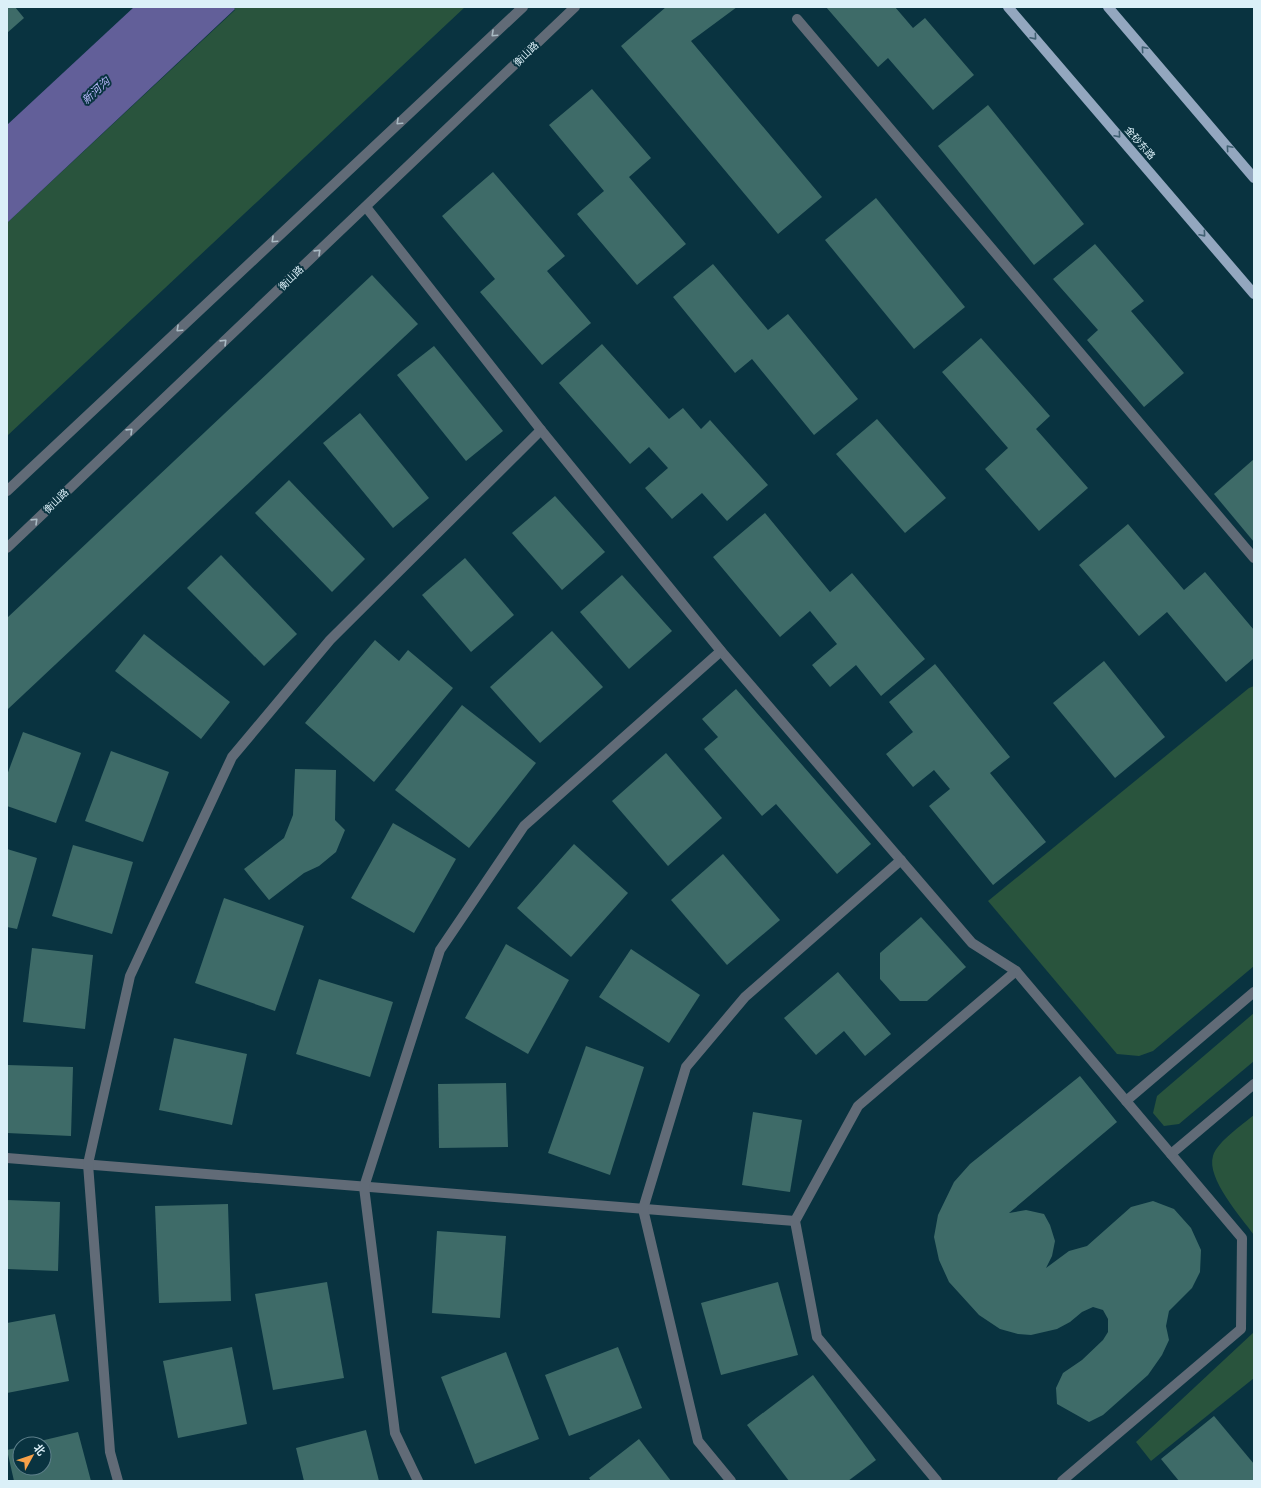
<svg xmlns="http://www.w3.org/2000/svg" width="1261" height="1488" viewBox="0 0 1261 1488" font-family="Figtree,'Noto Sans SC',sans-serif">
	<rect width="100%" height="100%" fill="#093340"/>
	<!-- green -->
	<g fill="#29543d">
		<polygon points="233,7 465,7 7,436 7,223 235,10"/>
		<polygon points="1254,686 1254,966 1153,1051 1139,1056 1117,1054 988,901 1249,688"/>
		<polygon points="1254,1013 1254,1061 1179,1124 1164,1126 1153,1113 1157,1096"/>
		<path d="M1254 1115V1235C1241 1217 1206 1178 1213 1156 1217 1142 1243 1124 1254 1115Z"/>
		<polygon points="1254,1332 1254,1378 1151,1461 1136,1442"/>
	</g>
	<!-- water -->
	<polygon fill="#625f99" points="134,7 233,7 235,9 7,223 7,125"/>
	<!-- building -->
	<g fill="#3e6b68">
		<polygon points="7,7 15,7 24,18 7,33"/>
		<polygon points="666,7 737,7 691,41 822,197 778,234 621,46"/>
		<polygon points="826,7 895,7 913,28 925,18 974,75 933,110 888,58 878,67"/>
		<polygon points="592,89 651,158 629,177 686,244 637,285 577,214 604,191 549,125"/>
		<polygon points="988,105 1084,224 1034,265 938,146"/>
		<polygon points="493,172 565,256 547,271 591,323 542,365 480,292 495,279 442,216"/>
		<polygon points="876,198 965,307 914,349 825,240"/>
		<polygon points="1095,244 1144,301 1131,311 1184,373 1144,407 1087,340 1098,330 1053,279"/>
		<polygon points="713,264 768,330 788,314 858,399 814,435 752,359 735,373 673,297"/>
		<polygon points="372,275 418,324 7,710 7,618"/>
		<polygon points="981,338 1050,416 1036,429 1088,488 1039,531 985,469 1008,448 942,372"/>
		<polygon points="602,344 669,419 683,408 701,429 710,420 768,485 727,521 702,493 672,519 645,488 668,468 649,447 630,464 559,383"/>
		<polygon points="434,346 503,431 466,461 397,375"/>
		<polygon points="360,413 429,498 393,528 323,443"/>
		<polygon points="877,419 946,498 905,533 836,454"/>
		<polygon points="1254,459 1254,542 1214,494"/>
		<polygon points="289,480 365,559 332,592 255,513"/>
		<polygon points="555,496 605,552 562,590 512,533"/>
		<polygon points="765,513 830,592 852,573 925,659 881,696 856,665 830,687 812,665 837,644 810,611 780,637 713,557"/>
		<polygon points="1128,524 1184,590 1205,572 1254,630 1254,658 1226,682 1167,612 1139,636 1079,565"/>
		<polygon points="221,555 297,634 264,666 187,588"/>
		<polygon points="465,558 514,615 471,652 422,595"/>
		<polygon points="622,575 672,631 629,669 580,612"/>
		<polygon points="552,631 603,687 540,743 490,687"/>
		<polygon points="144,634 230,702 201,739 115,671"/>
		<polygon points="375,640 399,661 408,650 453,688 374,782 305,723"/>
		<polygon points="1104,661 1165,737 1115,778 1053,703"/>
		<polygon points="935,664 1010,757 990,773 1046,842 993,885 929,806 950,789 934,770 913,787 886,754 913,732 889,702"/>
		<polygon points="736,689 871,844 837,874 776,804 762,816 704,749 718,737 702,719"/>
		<polygon points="462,705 536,763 469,848 395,790"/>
		<polygon points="23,732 81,753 56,823 7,806 7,775"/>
		<polygon points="111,751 169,772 143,842 85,821"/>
		<polygon points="666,753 722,818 668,866 612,801"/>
		<polygon points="295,769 336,770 335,820 345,830 336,852 319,866 304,873 269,900 244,869 284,838 293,815"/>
		<polygon points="393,823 456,859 414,933 351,898"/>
		<polygon points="574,844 628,893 571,957 517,908"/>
		<polygon points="73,845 133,862 112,934 52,916"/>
		<polygon points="7,849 37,858 17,929 7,927"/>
		<polygon points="723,854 780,920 727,965 671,900"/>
		<polygon points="224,898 304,926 275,1011 195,983"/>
		<polygon points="921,917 966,967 927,1001 900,1001 880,979 880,953"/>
		<polygon points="506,944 569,980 528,1054 465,1018"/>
		<polygon points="32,948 93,955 85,1029 23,1022"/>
		<polygon points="631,949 700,995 669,1043 599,997"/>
		<polygon points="838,972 891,1034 865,1056 844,1031 816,1055 784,1018"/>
		<polygon points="319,979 393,1002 370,1077 296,1054"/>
		<polygon points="174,1038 247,1054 232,1125 159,1110"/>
		<polygon points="586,1046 644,1067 610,1175 548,1153"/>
		<polygon points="7,1065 73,1067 71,1136 7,1133"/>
		<polygon points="1080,1076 1117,1122 1009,1213 1026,1210 1044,1214 1050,1225 1055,1241 1052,1256 1046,1268 1069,1251 1087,1246 1131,1207 1153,1201 1174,1209 1191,1228 1201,1250 1200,1272 1192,1288 1169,1311 1166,1326 1169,1340 1162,1355 1148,1375 1103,1415 1089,1422 1057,1404 1056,1388 1063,1373 1082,1360 1103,1340 1108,1332 1108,1319 1103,1310 1093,1307 1082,1312 1070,1322 1057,1329 1031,1335 1018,1334 1000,1329 979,1315 949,1282 939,1260 934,1237 938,1215 954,1182 970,1164"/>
		<polygon points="506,1083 508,1147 439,1148 438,1084"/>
		<polygon points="753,1112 802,1120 790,1192 742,1185"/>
		<polygon points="7,1200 60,1202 58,1271 7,1269"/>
		<polygon points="228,1204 231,1301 159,1303 155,1206"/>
		<polygon points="437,1231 506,1236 500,1318 432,1313"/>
		<polygon points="327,1282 344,1378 273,1390 255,1294"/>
		<polygon points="778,1282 798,1355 721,1375 701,1303"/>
		<polygon points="55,1314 69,1381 7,1393 7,1323"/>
		<polygon points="232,1347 247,1424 178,1438 163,1361"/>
		<polygon points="618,1347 642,1408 569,1436 545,1375"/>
		<polygon points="506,1352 539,1439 475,1464 441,1377"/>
		<polygon points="813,1375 876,1460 848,1481 789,1481 747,1425"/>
		<polygon points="1214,1416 1254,1464 1254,1481 1179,1481 1161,1459"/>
		<polygon points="366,1430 379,1481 304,1481 296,1448"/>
		<polygon points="78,1432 91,1481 14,1481 7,1450 20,1447 20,1468 44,1468 44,1444 32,1443"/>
		<polygon points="639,1439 671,1481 591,1481 589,1478"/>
	</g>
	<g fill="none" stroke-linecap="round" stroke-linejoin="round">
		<!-- minor -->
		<g stroke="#616b77" stroke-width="10">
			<polyline points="797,19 1254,558"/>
			<polyline points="366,207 541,430 721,651 972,943 1016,971 1242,1238 1241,1329 1062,1481"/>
			<polyline points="1126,1101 1254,992"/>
			<polyline points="1171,1154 1254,1084"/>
			<polyline points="7,1158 795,1221"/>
			<polyline points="118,1481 110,1452 88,1164 130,976 232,757 330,640 541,430"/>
			<polyline points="418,1481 395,1433 364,1187 440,950 524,826 721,651"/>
			<polyline points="731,1481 698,1441 643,1209 686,1067 745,997 901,860"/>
			<polyline points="937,1481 817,1337 795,1221 858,1106 1016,971"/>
		</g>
		<!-- tertiary -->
		<g stroke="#616b77" stroke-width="10">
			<polyline points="7,491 523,7"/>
			<polyline points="7,548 575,7"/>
		</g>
		<!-- primary -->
		<g stroke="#93a7bf" stroke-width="10">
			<polyline points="1008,7 1254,294"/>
			<polyline points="1108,7 1254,178"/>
		</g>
	</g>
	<!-- one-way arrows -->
	<defs><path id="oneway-chevron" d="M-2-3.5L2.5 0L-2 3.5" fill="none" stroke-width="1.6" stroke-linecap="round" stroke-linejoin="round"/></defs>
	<g stroke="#aabbc4">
		<use href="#oneway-chevron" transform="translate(494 34) rotate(137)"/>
		<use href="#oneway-chevron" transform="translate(399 122) rotate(137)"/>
		<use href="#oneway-chevron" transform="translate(274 240) rotate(137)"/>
		<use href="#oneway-chevron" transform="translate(318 252) rotate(-44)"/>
		<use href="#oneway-chevron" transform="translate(179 329) rotate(137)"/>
		<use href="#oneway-chevron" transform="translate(224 342) rotate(-44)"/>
		<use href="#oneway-chevron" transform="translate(130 431) rotate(-44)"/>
		<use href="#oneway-chevron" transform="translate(35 521) rotate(-44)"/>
	</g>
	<g stroke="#406173">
		<use href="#oneway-chevron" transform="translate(1034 37) rotate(49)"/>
		<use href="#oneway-chevron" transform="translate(1144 49) rotate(-131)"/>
		<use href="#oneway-chevron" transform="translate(1118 135) rotate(49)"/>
		<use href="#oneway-chevron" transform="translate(1229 148) rotate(-131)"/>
		<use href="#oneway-chevron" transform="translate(1203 234) rotate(49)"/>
	</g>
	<g text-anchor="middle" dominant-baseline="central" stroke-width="4" stroke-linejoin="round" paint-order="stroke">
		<!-- street labels -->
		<g font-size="10" fill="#dbf0f8" stroke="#093340">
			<text transform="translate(526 54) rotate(-44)">衡山路</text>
			<text transform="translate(1140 143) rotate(49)">金砂东路</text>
			<text transform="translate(291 278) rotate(-44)">衡山路</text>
			<text transform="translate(56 501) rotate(-44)">衡山路</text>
		</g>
		<!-- water labels -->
		<g font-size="11" font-style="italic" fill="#b8b6fb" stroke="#093340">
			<text transform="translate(96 91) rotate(-43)">新河沟</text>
		</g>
	</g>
	<!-- border -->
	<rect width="1261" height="1488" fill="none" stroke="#dbf0f8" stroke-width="16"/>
	<!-- north arrow -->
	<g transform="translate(32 1456) rotate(50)"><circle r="19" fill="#093340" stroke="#5d7f8a"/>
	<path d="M0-3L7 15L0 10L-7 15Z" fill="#f7a149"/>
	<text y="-6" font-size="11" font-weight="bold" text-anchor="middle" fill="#dbf0f8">北</text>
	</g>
</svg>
